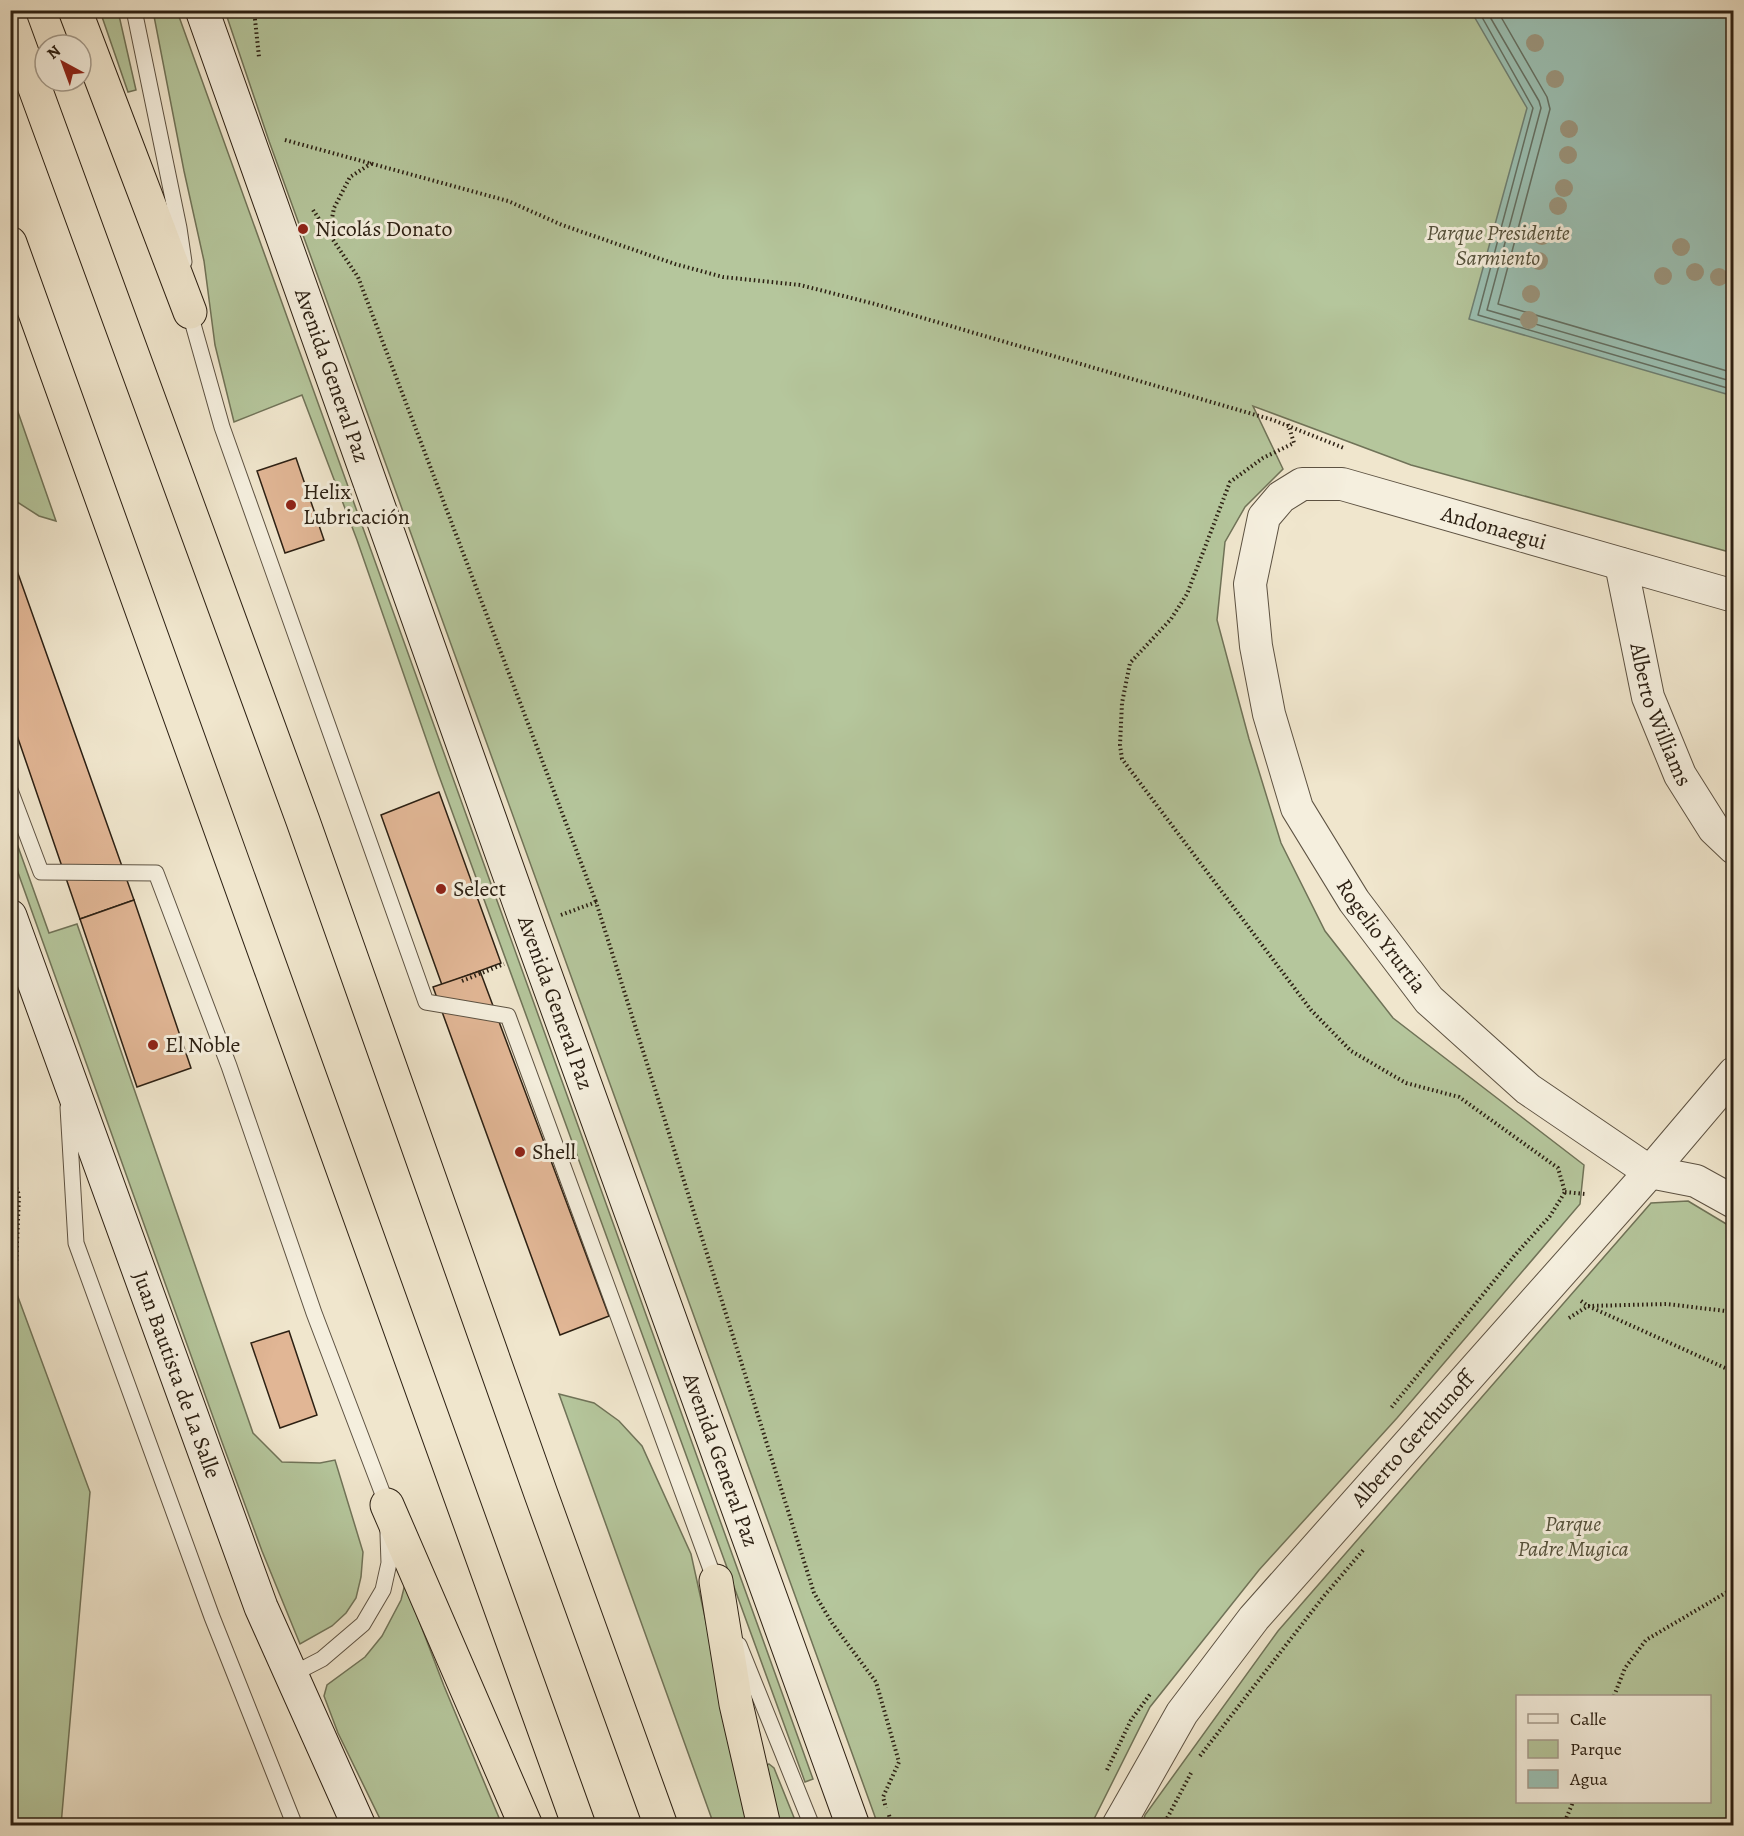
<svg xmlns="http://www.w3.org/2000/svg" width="1744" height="1836" viewBox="0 0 1744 1836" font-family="Alegreya,serif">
	<rect width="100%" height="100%" fill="#f0e6cd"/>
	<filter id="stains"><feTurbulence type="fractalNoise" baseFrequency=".00333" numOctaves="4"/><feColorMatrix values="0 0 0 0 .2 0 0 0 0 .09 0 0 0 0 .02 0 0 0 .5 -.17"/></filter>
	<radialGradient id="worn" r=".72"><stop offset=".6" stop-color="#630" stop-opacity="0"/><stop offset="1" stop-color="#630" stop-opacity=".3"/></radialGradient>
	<!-- green -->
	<g fill="#b5c69c" stroke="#707358" stroke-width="1.5" fill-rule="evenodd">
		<polygon points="100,11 118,11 136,90 128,92"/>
		<polygon points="153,11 177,11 813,1779 805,1782 438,773 357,540 302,395 234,422 215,345 204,261 184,171"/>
		<polygon points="225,11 1733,11 1733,553 1411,465 1253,406 1283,469 1245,507 1225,542 1217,620 1249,739 1281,843 1325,931 1393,1018 1584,1165 1580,1204 1397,1418 1259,1570 1150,1707 1091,1825 878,1825 269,141"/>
		<polygon points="10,392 11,392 56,521 39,516 11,498"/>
		<polygon points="11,827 49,933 77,924 253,1433 282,1462 320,1463 335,1460 363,1552 361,1577 356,1598 346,1613 332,1626 300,1644 262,1551 222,1442 11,853"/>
		<path d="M1688 1201 1733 1228V1825H1142L1145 1815 1278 1631 1651 1203ZM1518 1696H1710V1802H1518Z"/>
		<polygon points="11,1278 90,1492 61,1825 11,1825"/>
		<polygon points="559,1394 594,1403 619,1421 642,1446 691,1554 751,1825 714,1825"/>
		<polygon points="405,1584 444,1686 502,1825 383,1825 338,1733 324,1696 327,1685 365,1657 382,1636 401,1600"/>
		<polygon points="769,1764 774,1768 797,1825 778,1825 765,1766"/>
	</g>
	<!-- water -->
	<polygon fill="#9bc0b3" stroke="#6f8073" stroke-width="1.5" points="1471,11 1733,11 1733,396 1469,319 1527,108"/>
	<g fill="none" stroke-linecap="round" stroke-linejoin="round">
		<!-- shore -->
		<g stroke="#647063" stroke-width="1.5">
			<polyline points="1478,10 1533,108 1478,315 1734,390"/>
			<polyline points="1486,10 1539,101 1541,108 1487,310 1734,382"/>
			<polyline points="1497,10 1547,97 1550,109 1498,304 1734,373"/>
		</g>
	</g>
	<!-- building -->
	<g fill="#e1b695" stroke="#2c2013" stroke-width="1.5">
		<polygon points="296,458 324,540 285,553 257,471"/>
		<polygon points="10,551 134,900 80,919 10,715"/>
		<polygon points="439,792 501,963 442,985 381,815"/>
		<polygon points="134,900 191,1068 137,1087 80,919"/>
		<polygon points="480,971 609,1316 560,1335 433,987"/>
		<polygon points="289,1331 317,1415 280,1428 251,1343"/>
	</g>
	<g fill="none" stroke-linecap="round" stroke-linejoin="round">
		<defs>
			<g id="lane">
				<polyline points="134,10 179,228 184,262"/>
				<polyline points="189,310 222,427 426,1002 508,1016 717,1586"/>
				<polyline points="10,790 41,872 156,873 229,1066 314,1313 387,1505 389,1563 383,1590 363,1624 322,1659 291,1675"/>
				<polyline points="68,1107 76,1243 212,1617 295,1826"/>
				<polyline points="739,1645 812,1826"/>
			</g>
			<g id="street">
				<path id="s1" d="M1621 564 1648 697 1680 775 1714 829 1734 848"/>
				<path id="s2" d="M1734 596 1342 484H1302L1281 497 1264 517 1250 584 1256 646 1269 714 1297 808 1354 901 1429 1000 1528 1089 1650 1172 1696 1181 1734 1202"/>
				<path id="s3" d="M1118 1826 1182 1713 1254 1618 1650 1172 1734 1073"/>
			</g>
			<g id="secondary">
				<path id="s4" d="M202 10 528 927 853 1826"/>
				<path id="s5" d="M10 916 261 1607 359 1826"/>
			</g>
			<g id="highway">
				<polyline points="75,10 190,312"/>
				<polyline points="10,20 303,821 541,1494 661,1826"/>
				<polyline points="10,243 579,1826"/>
				<polyline points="387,1505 526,1826"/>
				<polyline points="716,1581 736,1704 764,1826"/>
			</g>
		</defs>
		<!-- lane casing -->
		<use href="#lane" stroke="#5d5242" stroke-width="17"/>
		<!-- street casing -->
		<use href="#street" stroke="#5d5242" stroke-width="34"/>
		<!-- secondary casing -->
		<use href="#secondary" stroke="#2c2013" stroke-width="35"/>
		<!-- highway casing -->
		<use href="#highway" stroke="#2c2013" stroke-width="35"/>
		<!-- path -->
		<g stroke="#2c2013" stroke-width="4" stroke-dasharray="1.5 3" stroke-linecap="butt">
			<polyline points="254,10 259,57"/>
			<polyline points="285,140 508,201 562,225 675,264 723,277 800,285 875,304 1273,420 1344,448"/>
			<polyline points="313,210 358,277 596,902"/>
			<polyline points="329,234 334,208 350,177 372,163"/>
			<polyline points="1288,424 1294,443 1263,458 1230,482 1187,594 1171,619 1130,663 1122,703 1120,745 1122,759 1311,1010 1351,1051 1406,1083 1459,1097 1558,1168 1565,1192 1550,1216 1515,1255 1391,1408"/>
			<polyline points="561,915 596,902 814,1593 832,1623 876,1682 899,1762 883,1797 886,1808"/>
			<polyline points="462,981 504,964"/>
			<polyline points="10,1171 19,1195 15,1291 10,1354"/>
			<polyline points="1565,1192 1585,1194"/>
			<polyline points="1581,1301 1588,1306 1734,1372"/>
			<polyline points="1569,1318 1588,1306 1667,1304 1734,1312"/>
			<polyline points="1614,1696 1625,1668 1646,1640 1734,1588"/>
			<polyline points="1200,1756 1324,1596 1365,1548"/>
			<polyline points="1107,1770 1131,1720 1151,1693"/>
			<polyline points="889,1815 892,1826"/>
			<polyline points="1163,1826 1191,1773"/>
			<polyline points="1563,1826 1573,1802"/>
		</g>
		<!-- lane -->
		<use href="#lane" stroke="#f5efde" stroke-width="15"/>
		<!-- street -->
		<use href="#street" stroke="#f5efde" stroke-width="32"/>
		<!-- secondary -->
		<use href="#secondary" stroke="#f5efde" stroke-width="33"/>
		<!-- highway -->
		<use href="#highway" stroke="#f0e6cd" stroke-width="33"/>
	</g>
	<!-- trees -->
	<g fill="#9b957d">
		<circle cx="1535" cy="43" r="9"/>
		<circle cx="1555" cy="79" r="9"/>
		<circle cx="1569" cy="129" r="9"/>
		<circle cx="1568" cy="155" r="9"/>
		<circle cx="1564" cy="188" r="9"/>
		<circle cx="1558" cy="206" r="9"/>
		<circle cx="1542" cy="236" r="9"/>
		<circle cx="1681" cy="247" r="9"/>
		<circle cx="1539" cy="261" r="9"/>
		<circle cx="1695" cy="272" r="9"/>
		<circle cx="1663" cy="276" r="9"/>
		<circle cx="1719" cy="277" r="9"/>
		<circle cx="1531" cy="294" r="9"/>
		<circle cx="1529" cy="320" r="9"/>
	</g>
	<!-- markers -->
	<g fill="#8f2418" stroke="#f5efde" stroke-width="2">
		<circle cx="303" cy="229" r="6"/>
		<circle cx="291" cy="505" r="6"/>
		<circle cx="441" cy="889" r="6"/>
		<circle cx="153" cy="1045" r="6"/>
		<circle cx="520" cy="1152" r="6"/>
	</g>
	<g text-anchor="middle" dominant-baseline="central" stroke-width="6" stroke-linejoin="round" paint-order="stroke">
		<!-- poi labels -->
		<g font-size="22" fill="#2c2013" stroke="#f5efde" text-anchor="start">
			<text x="315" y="229">Nicolás Donato</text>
			<text x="303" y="492">Helix<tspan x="303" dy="25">Lubricación</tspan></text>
			<text x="453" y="889">Select</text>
			<text x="165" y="1045">El Noble</text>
			<text x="532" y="1152">Shell</text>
		</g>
		<!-- park labels -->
		<g font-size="22" font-style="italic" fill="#55523c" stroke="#f5efde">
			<text x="1498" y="233">Parque Presidente<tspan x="1498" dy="25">Sarmiento</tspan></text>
			<text x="1573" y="1524">Parque<tspan x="1573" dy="25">Padre Mugica</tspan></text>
		</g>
		<!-- street labels -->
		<g font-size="22" fill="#2c2013" stroke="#f5efde">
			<text stroke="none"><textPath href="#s4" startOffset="388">Avenida General Paz</textPath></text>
			<text transform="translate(1494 528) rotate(16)">Andonaegui</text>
			<text stroke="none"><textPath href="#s1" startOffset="156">Alberto Williams</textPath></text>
			<text stroke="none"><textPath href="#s2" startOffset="950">Rogelio Yrurtia</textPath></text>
			<text stroke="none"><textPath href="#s4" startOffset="1054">Avenida General Paz</textPath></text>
			<text stroke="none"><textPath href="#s5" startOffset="488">Juan Bautista de La Salle</textPath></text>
			<text stroke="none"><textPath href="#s3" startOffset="488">Alberto Gerchunoff</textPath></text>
			<text stroke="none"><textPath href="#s4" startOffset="1540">Avenida General Paz</textPath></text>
		</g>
	</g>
	<!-- margin -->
	<rect width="1744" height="1836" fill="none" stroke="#f0e6cd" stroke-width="36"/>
	<rect x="12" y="12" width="1720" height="1812" fill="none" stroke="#2c2013" stroke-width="3"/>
	<rect x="18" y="18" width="1708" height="1800" fill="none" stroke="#2c2013" stroke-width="1.5"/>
	<!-- legend -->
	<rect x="1516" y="1695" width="195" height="108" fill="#f5efde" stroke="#a59c8d" stroke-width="1.5"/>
	<rect x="1528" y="1714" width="30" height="9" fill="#f5efde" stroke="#a59c8d" stroke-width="1.5"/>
	<text x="1570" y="1725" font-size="18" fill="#2c2013">Calle</text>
	<rect x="1528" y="1740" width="30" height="18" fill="#b5c69c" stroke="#a59c8d" stroke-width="1.5"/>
	<text x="1570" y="1755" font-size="18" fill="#2c2013">Parque</text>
	<rect x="1528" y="1770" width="30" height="18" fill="#9bc0b3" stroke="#a59c8d" stroke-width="1.5"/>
	<text x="1570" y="1785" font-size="18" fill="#2c2013">Agua</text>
	<!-- north arrow -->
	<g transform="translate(63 63) rotate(319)"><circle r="28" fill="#f5efde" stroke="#a59c8d" stroke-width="1.5"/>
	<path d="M0-4.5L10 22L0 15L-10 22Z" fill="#8f2418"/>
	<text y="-9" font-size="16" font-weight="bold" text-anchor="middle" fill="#2c2013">N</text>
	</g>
	<rect width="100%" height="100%" filter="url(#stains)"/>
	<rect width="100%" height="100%" fill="url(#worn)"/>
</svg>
